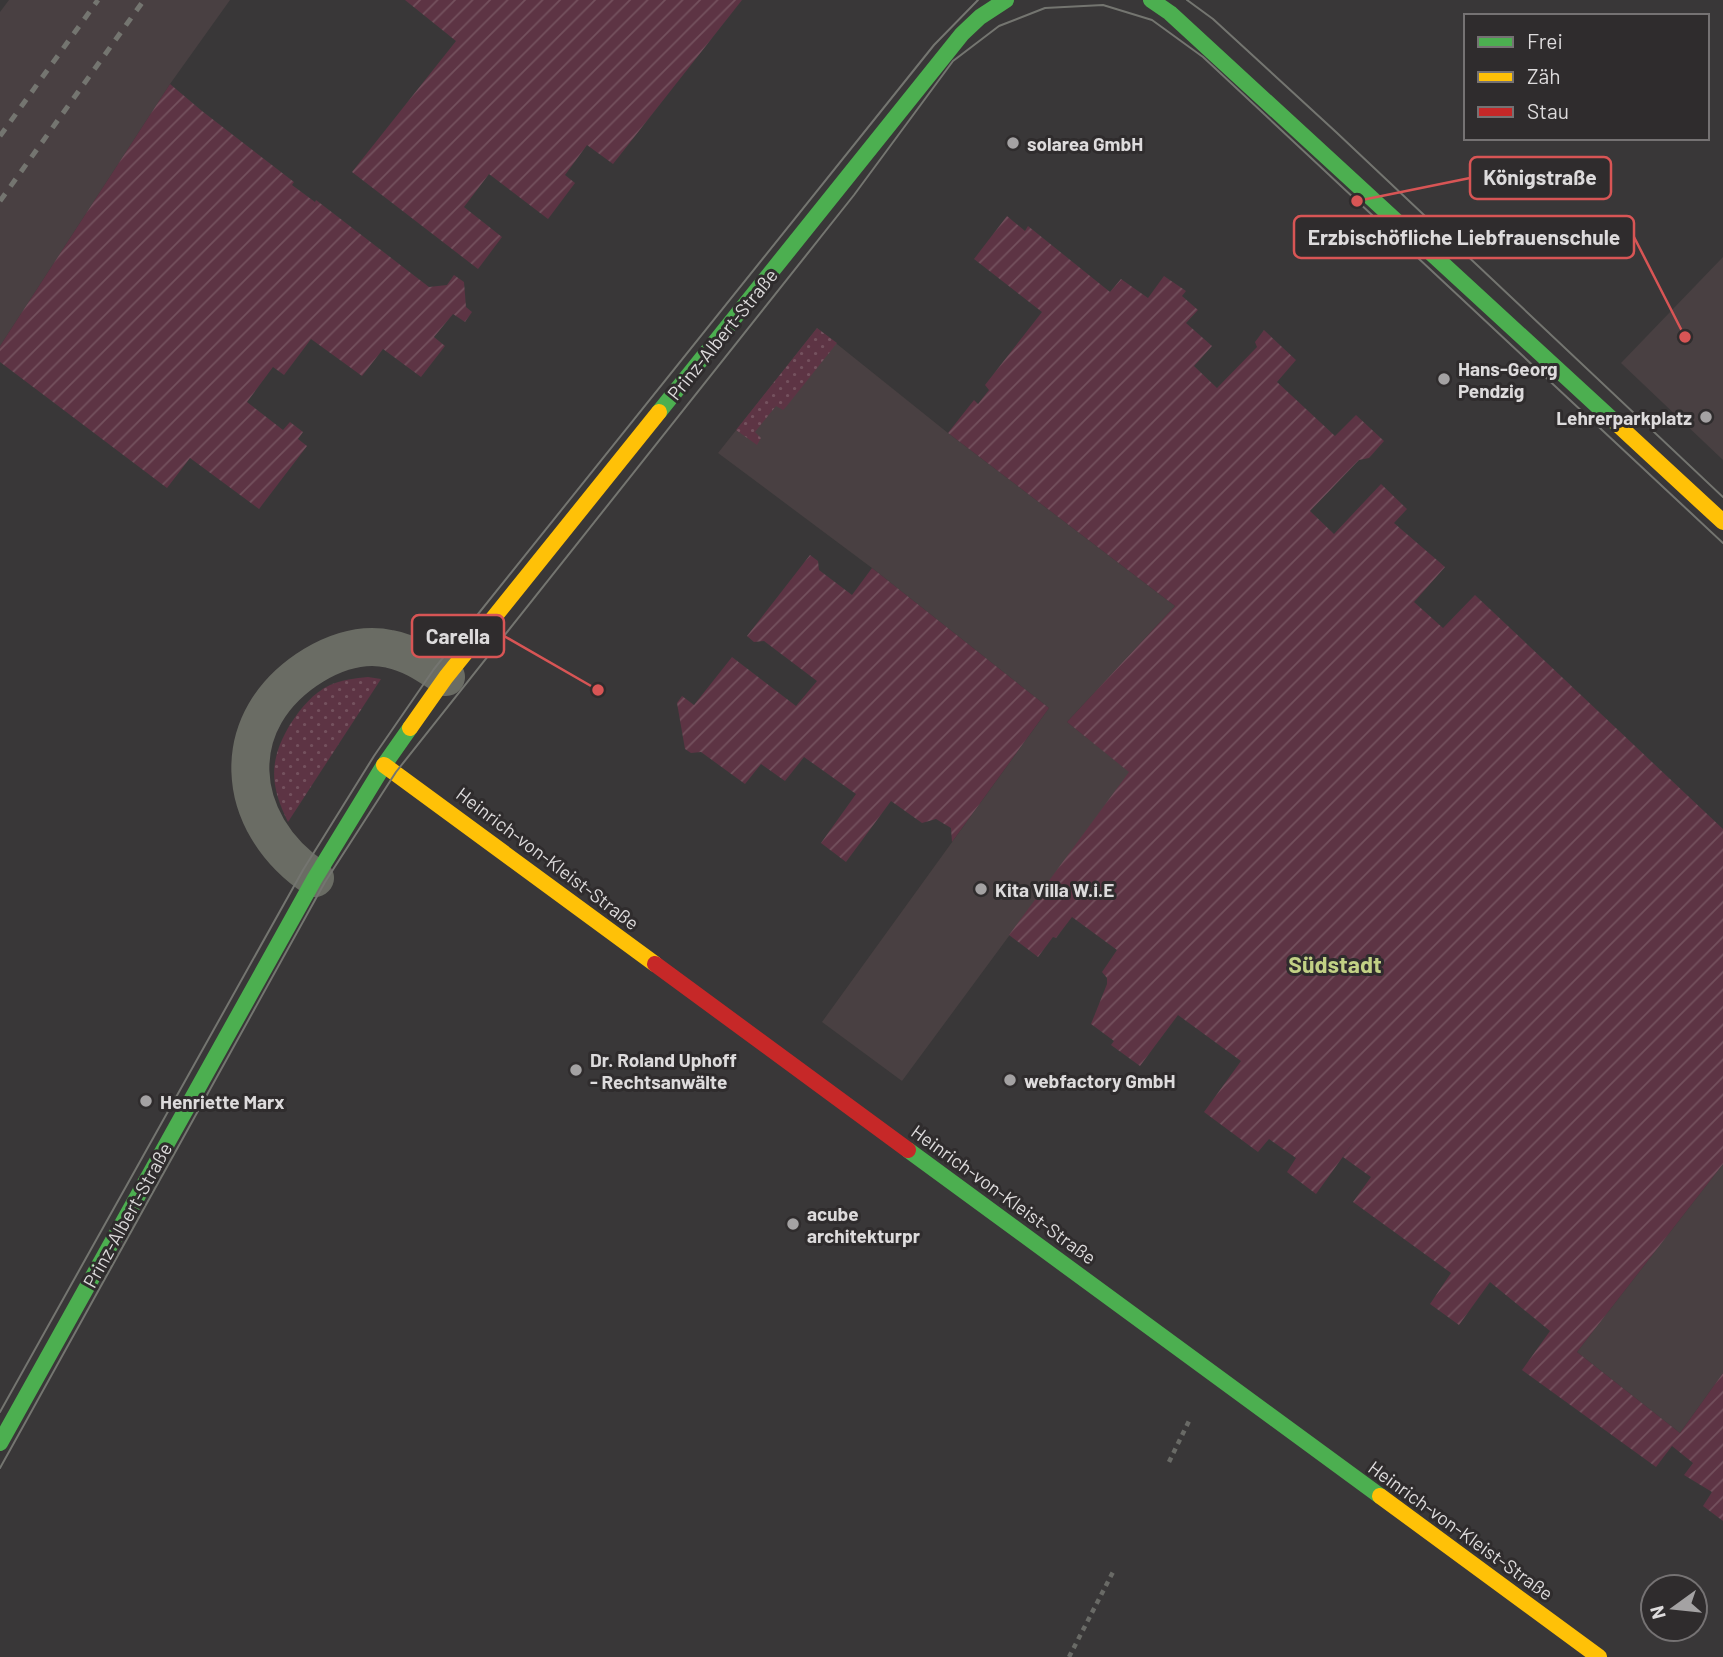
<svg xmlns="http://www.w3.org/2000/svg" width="1723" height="1657" viewBox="0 0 1723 1657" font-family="Barlow,sans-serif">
	<defs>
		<pattern id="grass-dots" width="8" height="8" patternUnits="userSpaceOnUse" patternTransform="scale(1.75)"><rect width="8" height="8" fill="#5d3444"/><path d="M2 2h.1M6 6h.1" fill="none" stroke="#74515e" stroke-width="1.8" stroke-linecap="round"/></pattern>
		<pattern id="garden-furrows" width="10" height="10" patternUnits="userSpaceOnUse" patternTransform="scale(1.75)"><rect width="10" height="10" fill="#5d3444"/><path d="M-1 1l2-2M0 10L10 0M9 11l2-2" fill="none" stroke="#74515e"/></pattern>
	</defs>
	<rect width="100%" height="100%" fill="#393738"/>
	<!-- built -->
	<g fill="#494042">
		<polygon points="9,0 230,0 170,84 0,346 0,12"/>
		<polygon points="1723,257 1723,460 1621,363"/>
		<polygon points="817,328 948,433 1175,606 1067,722 1130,772 902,1081 822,1022 1049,708 872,568 718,453"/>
		<polygon points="1723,1164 1723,1373 1680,1433 1577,1352"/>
	</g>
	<!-- grass -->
	<g fill="url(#grass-dots)">
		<polygon points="817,328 837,343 786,407 783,410 776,406 755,432 761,438 757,445 736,430"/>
		<path d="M368 677 381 679 288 822C269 784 269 759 291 723 301 708 313 693 330 685 342 680 355 678 368 677Z"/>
	</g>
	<!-- garden -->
	<g fill="url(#garden-furrows)">
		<polygon points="405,0 742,0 613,164 587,145 565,175 575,183 548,219 489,174 464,207 502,237 478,269 352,172 456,41"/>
		<polygon points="170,84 202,111 294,182 292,185 315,202 316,200 429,287 447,285 454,275 464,282 466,307 472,312 465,322 453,314 434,337 445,346 421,377 383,349 362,376 311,339 284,375 273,367 247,402 283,430 290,422 303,432 298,439 307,446 259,509 190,458 167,488 0,362 0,346"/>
		<polygon points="1007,216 1025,231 1028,226 1110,292 1121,279 1148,298 1164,276 1186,291 1182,296 1198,310 1186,323 1212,346 1194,366 1217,388 1257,347 1255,342 1264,330 1296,360 1277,382 1335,436 1356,415 1384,441 1369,458 1359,460 1310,511 1334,534 1381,484 1407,509 1394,523 1445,567 1414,602 1443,628 1475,595 1723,829 1723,1164 1577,1352 1680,1433 1723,1373 1723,1521 1703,1506 1712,1492 1684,1475 1693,1463 1672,1446 1656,1467 1522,1370 1550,1331 1490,1282 1459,1325 1430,1304 1451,1273 1353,1202 1371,1177 1343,1157 1360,1133 1316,1194 1287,1172 1296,1158 1269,1139 1258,1152 1204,1112 1241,1061 1178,1015 1140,1066 1111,1045 1114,1041 1091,1024 1107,984 1107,978 1102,972 1117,950 1072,917 1056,938 1053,937 1038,957 1009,935 1129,772 1067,722 1175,606 948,433 974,400 978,404 989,390 985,385 1042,312 974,259"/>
		<polygon points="810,555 818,561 819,570 852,595 872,568 1049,708 952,842 951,828 936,819 922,823 891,801 846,862 821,843 856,794 804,757 785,781 761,764 745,784 701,752 691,753 685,749 677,703 682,696 694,705 732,657 796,706 817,681 764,641 754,642 747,636"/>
	</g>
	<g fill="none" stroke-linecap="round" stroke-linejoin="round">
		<!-- path -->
		<g stroke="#696a66" stroke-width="4.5" stroke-dasharray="5 5" stroke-linecap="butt">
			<polyline points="1169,1462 1190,1419"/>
			<polyline points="1069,1657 1113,1572"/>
		</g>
		<!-- street -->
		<path stroke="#6a6c64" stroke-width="38" d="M315 878C233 823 225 719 314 665 336 652 363 643 390 649 411 653 429 666 446 677"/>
		<!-- fast -->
		<g stroke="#4caf50" stroke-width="16">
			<polyline points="1151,0 1170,13 1617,424"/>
			<polyline points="659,412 962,34 980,17 1006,0"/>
			<polyline points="908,1150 1380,1496"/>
			<polyline points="0,1443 315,878 384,765 410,728"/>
		</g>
		<!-- slow -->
		<g stroke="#ffc107" stroke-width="16">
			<polyline points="1617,424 1723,522"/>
			<polyline points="410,728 446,677 659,412"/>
			<polyline points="384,765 655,964"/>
			<polyline points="1380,1496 1599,1657"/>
		</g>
		<!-- jam -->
		<polyline stroke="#c62828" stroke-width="16" points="655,964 908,1150"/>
		<!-- tram -->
		<g stroke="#747570" stroke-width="2">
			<polyline points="1187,0 1213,19 1336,132 1723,497"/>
			<polyline points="0,1412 303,870 374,756 434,669 934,45 978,0"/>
			<polyline points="0,1468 325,882 396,772 854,195 953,61 999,26 1045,8 1103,5 1152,20 1203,57 1723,543"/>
		</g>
		<!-- rail -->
		<g stroke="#747570" stroke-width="5" stroke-dasharray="9 9" stroke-linecap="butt">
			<polyline points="0,136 98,0"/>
			<polyline points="0,201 144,0"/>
		</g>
	</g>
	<!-- markers -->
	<g fill="#a4a2a3" stroke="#2f2c2d" stroke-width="2.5">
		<circle cx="1013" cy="143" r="7"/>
		<circle cx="1444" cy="379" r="7"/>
		<circle cx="1706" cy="417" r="7"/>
		<circle cx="981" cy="889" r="7"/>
		<circle cx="576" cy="1070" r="7"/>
		<circle cx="1010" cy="1080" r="7"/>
		<circle cx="146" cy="1101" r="7"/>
		<circle cx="793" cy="1224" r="7"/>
	</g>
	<g text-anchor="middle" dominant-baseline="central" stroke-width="6" stroke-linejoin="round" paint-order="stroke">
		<!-- poi labels -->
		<g font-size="19" font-weight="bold" fill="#dddbdc" stroke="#2f2c2d" text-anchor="start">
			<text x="1027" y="143">solarea GmbH</text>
			<text x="1458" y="368">Hans-Georg<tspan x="1458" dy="22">Pendzig</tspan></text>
			<text x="1692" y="417" text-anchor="end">Lehrerparkplatz</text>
			<text x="995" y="889">Kita Villa W.i.E</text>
			<text x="590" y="1059">Dr. Roland Uphoff<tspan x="590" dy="22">- Rechtsanwälte</tspan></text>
			<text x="1024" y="1080">webfactory GmbH</text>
			<text x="160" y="1101">Henriette Marx</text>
			<text x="807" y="1213">acube<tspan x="807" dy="22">architekturpr</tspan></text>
		</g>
		<!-- street labels -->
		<g font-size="19" fill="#dddbdc" stroke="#2f2c2d">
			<text transform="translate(722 334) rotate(-51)">Prinz-Albert-Straße</text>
			<text transform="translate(548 858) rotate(37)">Heinrich-von-Kleist-Straße</text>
			<text transform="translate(1004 1194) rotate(36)">Heinrich-von-Kleist-Straße</text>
			<text transform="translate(127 1215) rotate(-61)">Prinz-Albert-Straße</text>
			<text transform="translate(1461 1530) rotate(36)">Heinrich-von-Kleist-Straße</text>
		</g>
		<!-- quarter labels -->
		<g font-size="23" font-weight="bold" fill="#c2d185" stroke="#2f2c2d">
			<text x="1335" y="964">Südstadt</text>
		</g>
	</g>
	<!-- callouts -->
	<path fill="none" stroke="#d85555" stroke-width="2.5" d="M1357 201L1470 178M1685 337L1634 237M598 690L504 636"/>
	<g fill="#d85555" stroke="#2f2c2d" stroke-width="2.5">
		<circle cx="1357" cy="201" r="7"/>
		<circle cx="1685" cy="337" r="7"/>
		<circle cx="598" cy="690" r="7"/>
	</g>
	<g fill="#2f2c2d" stroke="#d85555" stroke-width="2.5">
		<rect x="1470" y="157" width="141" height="42" rx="7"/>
		<rect x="1294" y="216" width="340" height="42" rx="7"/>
		<rect x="412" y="615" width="92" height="42" rx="7"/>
	</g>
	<g font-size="21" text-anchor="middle" font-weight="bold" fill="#dddbdc">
		<text x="1540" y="185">Königstraße</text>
		<text x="1464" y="245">Erzbischöfliche Liebfrauenschule</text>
		<text x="458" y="644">Carella</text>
	</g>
	<!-- legend -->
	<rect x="1464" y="14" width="245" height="126" fill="#2f2c2d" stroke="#757273" stroke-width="2"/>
	<rect x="1478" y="37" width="35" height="10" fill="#4caf50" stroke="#757273" stroke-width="2"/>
	<text x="1527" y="49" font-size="21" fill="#dddbdc">Frei</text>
	<rect x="1478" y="72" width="35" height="10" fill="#ffc107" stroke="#757273" stroke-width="2"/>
	<text x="1527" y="84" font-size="21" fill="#dddbdc">Zäh</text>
	<rect x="1478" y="107" width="35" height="10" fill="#c62828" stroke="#757273" stroke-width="2"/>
	<text x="1527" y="119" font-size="21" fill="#dddbdc">Stau</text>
	<!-- north arrow -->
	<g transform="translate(1674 1608) rotate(255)"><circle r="33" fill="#2f2c2d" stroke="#757273" stroke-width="2"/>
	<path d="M0-5L12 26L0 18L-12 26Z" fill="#a4a2a3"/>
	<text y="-10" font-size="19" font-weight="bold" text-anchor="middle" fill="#dddbdc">N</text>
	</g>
</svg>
